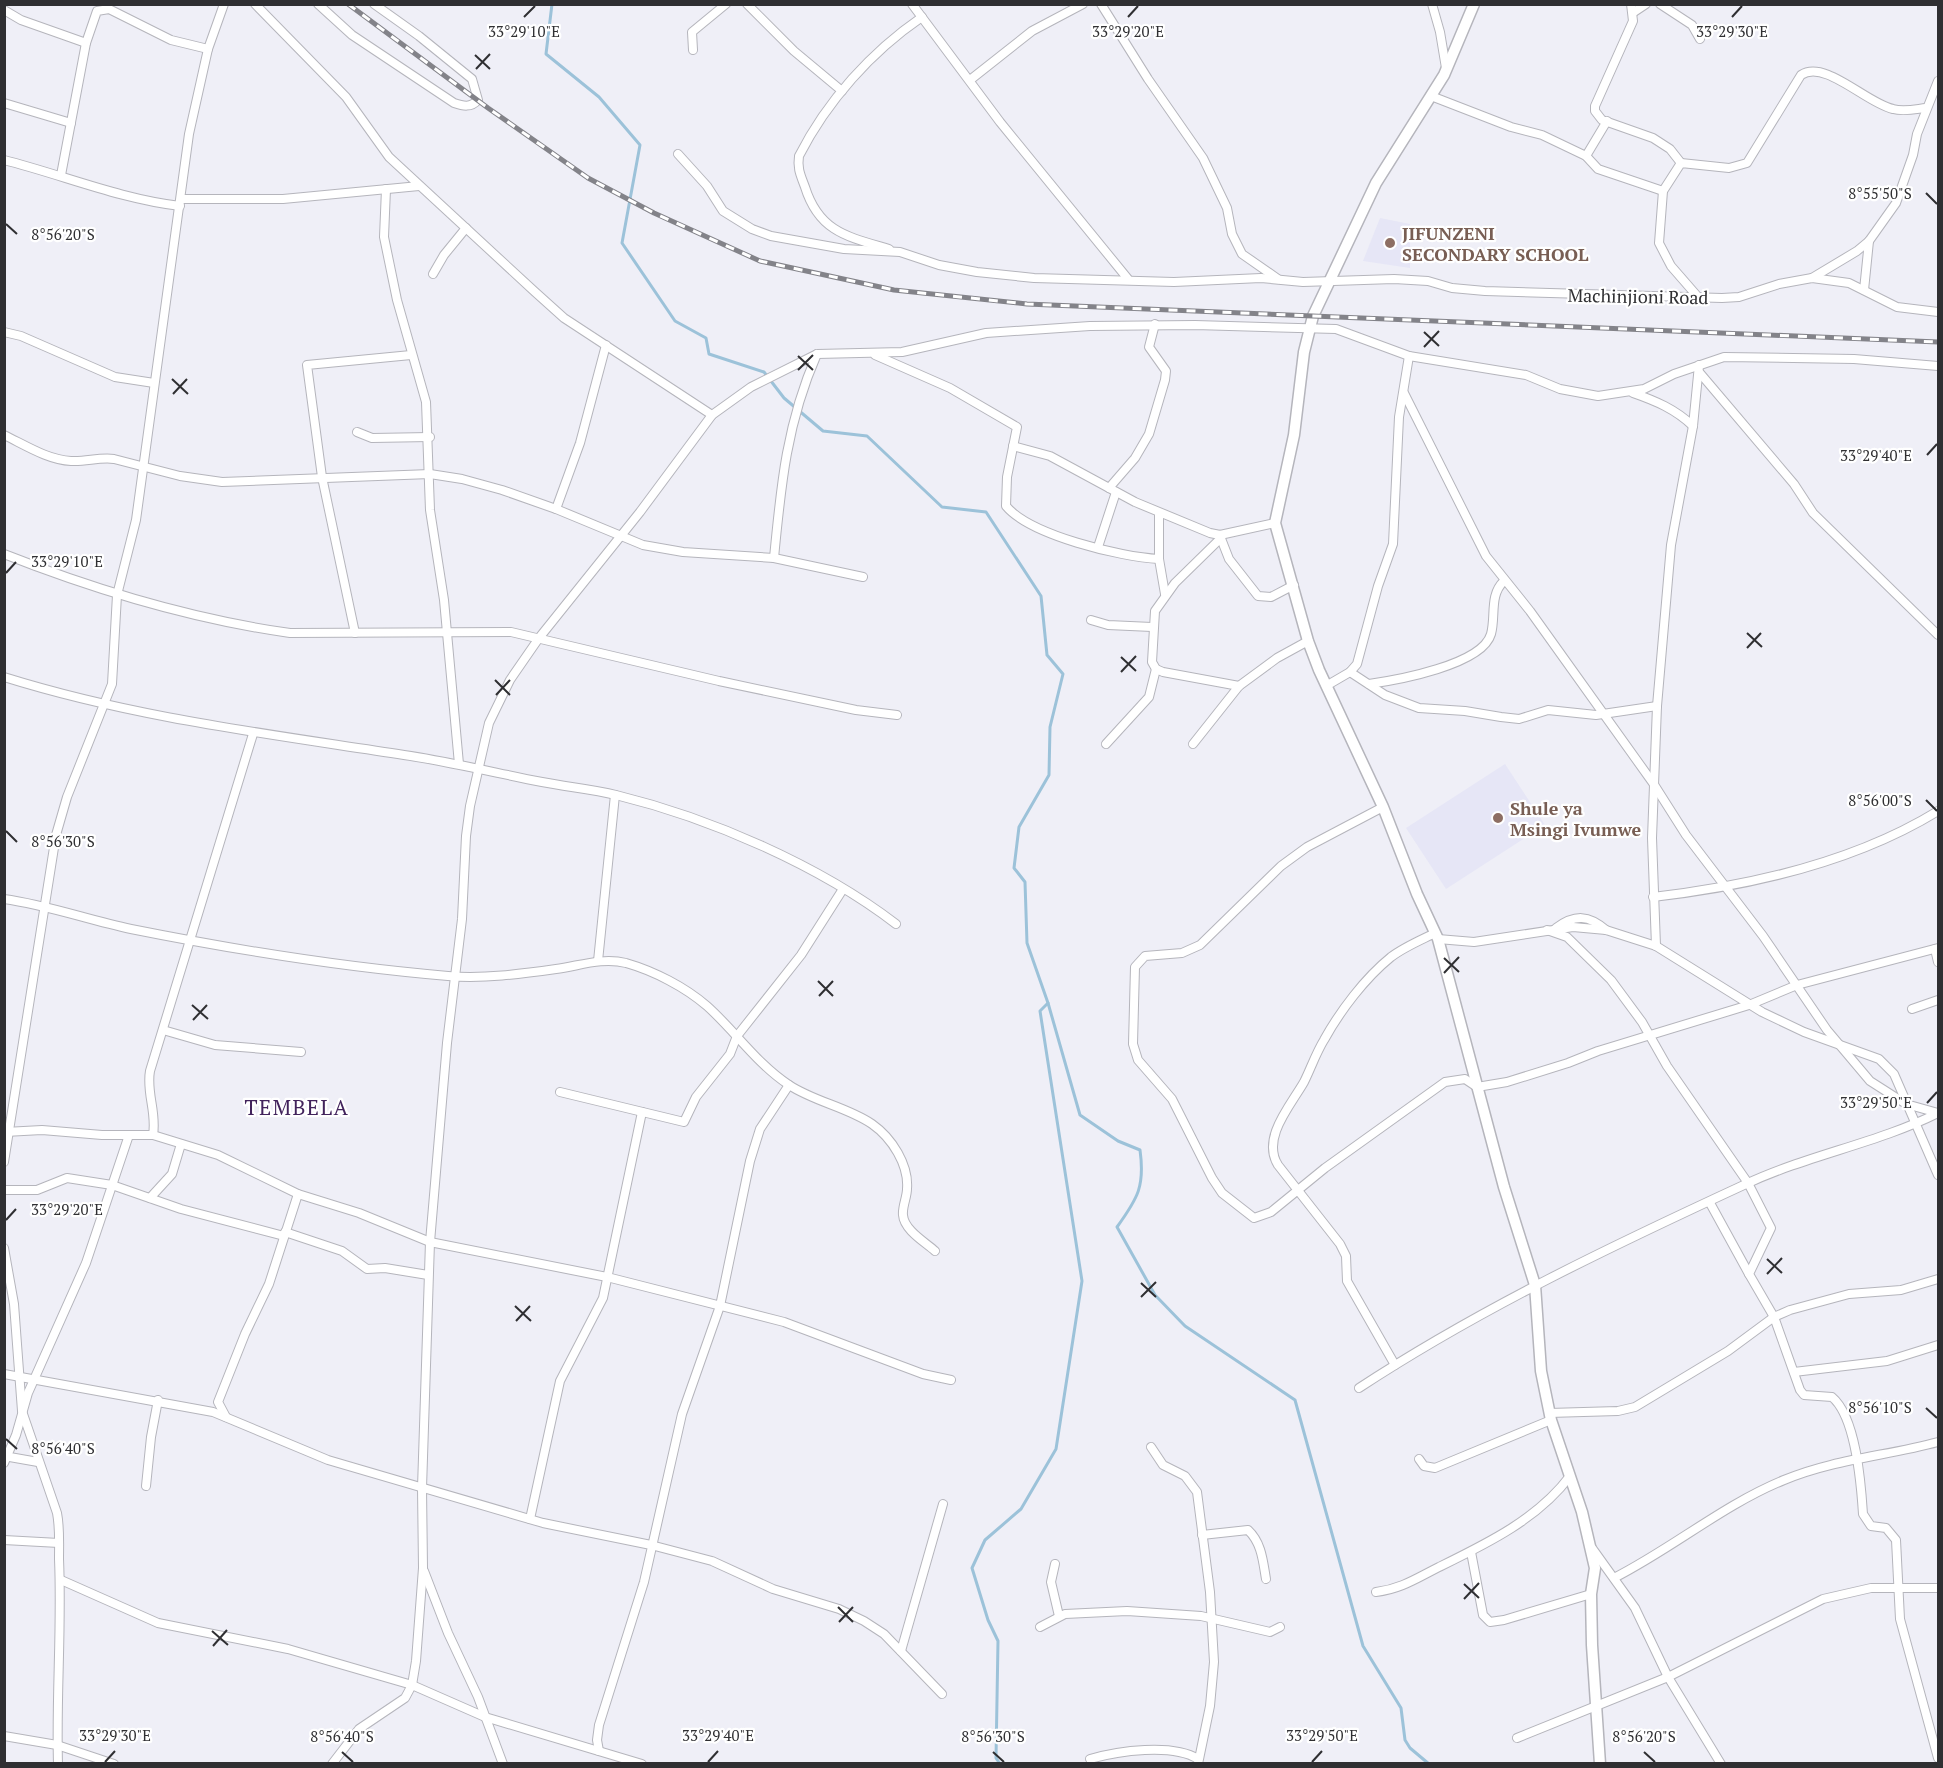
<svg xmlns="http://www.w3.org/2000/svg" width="1943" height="1768" viewBox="0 0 1943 1768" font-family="'PT Serif',serif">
	<rect width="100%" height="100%" fill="#efeff7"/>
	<!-- built -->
	<g fill="#e6e6f6">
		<polygon points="1380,218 1410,224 1410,268 1363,261"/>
		<polygon points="1505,764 1545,825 1446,889 1406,828"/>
	</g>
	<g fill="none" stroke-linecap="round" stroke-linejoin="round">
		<!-- stream -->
		<g stroke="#9cc2d9" stroke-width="3">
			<path d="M552 4 546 54 599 97 640 145 622 243 675 321 706 338 709 354 764 372 784 398 823 431 867 436 942 507 986 512 1041 596 1047 655 1063 674 1050 727 1049 775 1019 827 1014 868 1025 882 1027 943 1048 1003 1080 1115 1118 1141 1140 1150C1145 1186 1138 1198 1117 1227L1155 1295 1185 1326 1295 1400 1363 1646 1401 1708 1405 1740 1410 1748 1429 1764"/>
			<polyline points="1000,1764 996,1758 998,1641 988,1620 972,1568 985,1540 1021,1509 1056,1449 1082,1281 1040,1011 1048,1003"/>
		</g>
		<defs>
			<g id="minor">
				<polyline points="255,4 346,97 389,157 534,291 564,318 712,415"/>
				<path d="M318 4 352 35 454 103C463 106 471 108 478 100L472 79 419 36 374 4"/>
				<polyline points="747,4 794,51 842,91"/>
				<polyline points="912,4 1000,122 1128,279"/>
				<polyline points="1101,4 1148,79 1203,158 1227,208 1232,234 1242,254 1278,279"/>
				<polyline points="1432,4 1440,32 1446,68"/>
				<polyline points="1631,4 1633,21 1595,106 1595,111 1602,120 1653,138 1670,149 1681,163"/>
				<polyline points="1660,4 1692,25 1700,39"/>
				<polyline points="4,10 21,20 86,43"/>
				<polyline points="1634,12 1646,4"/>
				<polyline points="693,50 692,32 726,4"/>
				<polyline points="970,80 1032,31 1083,4"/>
				<polyline points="1431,96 1511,127 1542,135 1586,156 1598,169 1663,191"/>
				<polyline points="4,103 71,123"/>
				<polyline points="678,154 707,186 723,211 752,229 771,236 844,249 900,252 939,265 977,272 1034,278 1174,282 1261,278 1303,282 1394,279 1428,281 1452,288 1485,291 1722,298 1739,297 1779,284 1812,278 1849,283 1897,307 1938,312"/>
				<polyline points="1586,156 1607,121"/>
				<path d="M4 160C63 175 120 199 180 206"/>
				<polyline points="61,175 86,43 97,11 109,9 171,40 208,49"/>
				<polyline points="386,189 384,237 397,300 426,402 430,510 444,600 459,764"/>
				<polyline points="181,199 283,199 419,186"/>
				<path d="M889 249C848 237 819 232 805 187 801 176 797 169 799 156 827 101 871 52 922 17"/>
				<polyline points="433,274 444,255 466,228"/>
				<polyline points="1812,278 1857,251 1869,241 1896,203 1913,155 1917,134 1938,81"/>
				<polyline points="1864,290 1869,241"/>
				<path d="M1698 297 1671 266 1659 243 1663 191 1681 163 1729 168 1747 163 1801 75C1825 59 1866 103 1893 109 1904 112 1916 109 1926 108"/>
				<polyline points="4,332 21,336 115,377 154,383"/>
				<path d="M875 355 950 388 1017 427 1007 477 1006 506C1030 535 1120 557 1159 559"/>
				<polyline points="1699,372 1794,484 1813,513 1938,635"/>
				<polyline points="1404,393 1486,556 1530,611 1653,783 1686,835 1763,936 1827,1030 1870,1081 1906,1104 1938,1113"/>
				<path d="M1633 393C1656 401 1675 409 1693 426"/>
				<polyline points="357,432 372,438 430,437"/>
				<path d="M4 435C25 445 48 460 71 461 86 462 99 457 114 459L180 476 222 482 430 474 462 479 502 490 556 509 643 545 683 552 774 558 863 577"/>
				<polyline points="1013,446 1050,456 1135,502 1210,533 1220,535 1275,523"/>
				<polyline points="1109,488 1135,458 1149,434 1165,380 1166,371 1149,347 1155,324"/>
				<polyline points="556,509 580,443 606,345"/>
				<polyline points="1159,513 1159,559 1165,594"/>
				<polyline points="1220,536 1229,559 1258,596 1271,597 1294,585"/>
				<polyline points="1221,538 1175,583 1155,611 1152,662 1156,669 1163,672 1239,686"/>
				<polyline points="1098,547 1116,492"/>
				<path d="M4 554C98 591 191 619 290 633L511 632 719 681 856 710 897 715"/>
				<path d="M774 558C781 484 787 422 817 354"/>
				<polyline points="1091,620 1108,625 1152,627"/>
				<polyline points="355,633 322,477 307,365 411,355"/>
				<polyline points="1350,672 1385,695 1419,708 1465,711 1501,717 1519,719 1548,710 1596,715 1657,706"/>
				<path d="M4 677C135 718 270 734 404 755 451 762 496 773 542 782 567 787 592 789 616 795 710 818 819 865 896 924"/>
				<path d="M1369 684C1397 680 1482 665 1491 634 1496 616 1489 595 1504 581"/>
				<polyline points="1326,686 1350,672 1357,664 1378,586 1393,544 1399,417 1409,356"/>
				<polyline points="1106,744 1149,697 1156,669"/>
				<polyline points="1193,744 1239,686 1277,658 1308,641"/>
				<polyline points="1383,807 1307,847 1281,866 1200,945 1182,953 1145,956 1135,967 1133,1044 1138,1060 1172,1099 1212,1178 1222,1193 1254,1218 1271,1212 1325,1168 1445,1082 1465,1079 1477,1087 1507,1082 1568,1063 1598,1051 1749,1005 1797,985 1938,948"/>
				<path d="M1653 897C1749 886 1855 862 1938 811"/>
				<path d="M4 899C48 905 88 920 131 929 236 950 342 967 448 976 483 979 521 974 556 969 579 966 602 957 626 963 654 971 685 987 707 1006 735 1031 757 1064 789 1085 815 1102 847 1107 872 1124 892 1138 909 1165 907 1189 907 1197 902 1207 903 1215 904 1230 925 1242 935 1251"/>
				<path d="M1556 928C1575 914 1589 915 1606 930"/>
				<path d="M1547 930 1567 937 1611 980 1642 1022 1667 1066 1748 1183 1771 1228 1749 1274 1774 1317 1800 1390 1804 1395 1832 1397C1856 1417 1861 1483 1863 1514L1871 1526 1886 1528 1896 1540 1900 1619 1938 1758"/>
				<polyline points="1438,939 1474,942 1573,927 1606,930 1656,946 1762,1012 1804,1032 1879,1059 1894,1074 1938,1175"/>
				<polyline points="1656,946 1652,838 1657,706 1671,545 1693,426 1699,365"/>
				<polyline points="1935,949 1938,962"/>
				<polyline points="598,961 615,795"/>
				<polyline points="1912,1009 1938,1000"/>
				<polyline points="163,1030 215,1045 301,1052"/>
				<polyline points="560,1092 684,1122 696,1097 730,1054 737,1036 801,955 843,889"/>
				<polyline points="5,1132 42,1130 102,1135 153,1135 218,1155 298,1194 359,1213 430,1242 607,1277 784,1322 923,1374 951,1380"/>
				<path d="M153 1135C157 1112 146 1093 150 1071L253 734"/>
				<polyline points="4,1162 56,835 67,797 112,684 117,595 136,520 189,134 208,49 224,4"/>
				<polyline points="4,1190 37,1190 67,1178 112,1185 181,1209 284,1236"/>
				<polyline points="150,1198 172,1174 181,1144"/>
				<polyline points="1710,1203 1749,1274"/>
				<polyline points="285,1232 342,1251 367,1269 385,1268 428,1275"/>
				<path d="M4 1248 14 1304 22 1411 57 1513C60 1528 59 1543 59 1559 62 1627 56 1695 58 1764"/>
				<path d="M1395 1365 1347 1281 1346 1256 1340 1244 1278 1165C1261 1138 1291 1105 1304 1082 1311 1068 1316 1053 1324 1040 1340 1011 1365 978 1391 957 1404 947 1421 940 1435 933"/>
				<polyline points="1794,1372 1887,1361 1938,1345"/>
				<polyline points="4,1374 213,1412 328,1460 543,1523 651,1545 712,1561 773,1589 839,1609 864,1621 884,1634 942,1694"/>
				<path d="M1359 1388C1481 1308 1614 1245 1746 1184 1808 1155 1878 1143 1938 1113"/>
				<polyline points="1549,1413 1618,1411 1635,1407 1728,1351 1774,1317 1790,1310 1849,1294 1901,1290 1938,1279"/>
				<polyline points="226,1417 218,1402 245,1334 269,1284 298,1194"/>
				<polyline points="1151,1447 1163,1465 1185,1476 1197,1492 1210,1592 1214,1662 1210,1706 1198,1764"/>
				<polyline points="4,1456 38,1462"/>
				<polyline points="1419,1459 1424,1466 1435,1468 1551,1420"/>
				<polyline points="4,1463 16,1435 28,1393 86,1263 129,1135"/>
				<polyline points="146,1486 151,1437 158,1400"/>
				<polyline points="530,1519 560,1381 603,1298 642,1112"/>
				<path d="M1202 1535 1248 1530C1262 1543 1263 1562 1266 1579"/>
				<polyline points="4,1540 59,1543"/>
				<polyline points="1592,1548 1635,1608 1668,1677 1721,1764"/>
				<polyline points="1471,1552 1483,1615 1490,1622 1504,1620 1591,1594"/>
				<polyline points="1055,1564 1051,1582 1059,1616"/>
				<polyline points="424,1571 448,1633 478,1697 503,1764"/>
				<path d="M1614 1578C1673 1548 1723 1505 1784 1480 1834 1459 1887 1456 1938 1442"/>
				<polyline points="61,1580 158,1623 288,1649 412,1685 485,1717 642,1764"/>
				<path d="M1376 1592C1401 1589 1417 1578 1439 1567 1486 1544 1538 1519 1570 1476"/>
				<polyline points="1040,1627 1065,1614 1127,1611 1201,1616 1270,1632 1280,1627"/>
				<polyline points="901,1651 943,1504"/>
				<polyline points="4,1736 57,1745 114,1764"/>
				<polyline points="1517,1738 1668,1677 1823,1599 1871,1588 1938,1588"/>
				<polyline points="599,1751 597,1740 599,1725 644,1582 682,1414 720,1306 750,1161 760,1129 789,1085"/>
				<path d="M1090 1759C1118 1751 1172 1743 1198 1759"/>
				<polyline points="332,1764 359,1729 405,1698 412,1685 416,1661 423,1568 422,1488 430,1242 447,1043 462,919 466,836 470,806 489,723 510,680 539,638 640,512 712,415 751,387 817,354 902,352 986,333 1090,326 1195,325 1336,329 1409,356 1526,375 1560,389 1598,396 1644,389 1674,374 1724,357 1854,359 1938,366"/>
			</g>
			<polyline id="tertiary" points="1474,4 1444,75 1376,183 1313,316 1304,352 1294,435 1275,523 1308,641 1319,670 1383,807 1417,894 1438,939 1504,1187 1535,1285 1541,1371 1551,1420 1582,1512 1595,1568 1591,1594 1592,1645 1600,1764"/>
		</defs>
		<!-- minor casing -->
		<use href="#minor" stroke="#b5b5bc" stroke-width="10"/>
		<!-- tertiary casing -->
		<use href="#tertiary" stroke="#b5b5bc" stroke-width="13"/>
		<!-- minor -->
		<use href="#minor" stroke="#fff" stroke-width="8"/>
		<!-- tertiary -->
		<use href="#tertiary" stroke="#fff" stroke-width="10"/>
		<defs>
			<polyline id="rail" points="348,4 488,108 588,178 654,213 760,261 894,290 1027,304 1938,342"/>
		</defs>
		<!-- rail casing -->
		<use href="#rail" stroke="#838389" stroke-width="5"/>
		<!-- rail -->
		<use href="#rail" stroke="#fff" stroke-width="3" stroke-dasharray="9" stroke-linecap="butt"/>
	</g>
	<!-- ticks -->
	<path fill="none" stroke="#2f2f32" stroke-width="2" d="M524 17 535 6M1128 17 1138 6M1732 17 1742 6M475 55 490 69M476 69 490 54M1926 193 1937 204M6 224 17 234M1424 332 1439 346M1424 347 1439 331M798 356 813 370M798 370 813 355M172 379 188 394M173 394 187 379M1927 455 1937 444M6 573 16 562M1747 633 1762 647M1747 648 1761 633M1121 657 1136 671M1121 672 1136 656M495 680 510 695M496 695 510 680M1926 800 1937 811M6 831 17 842M1444 958 1459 972M1444 973 1459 957M818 981 833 996M819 996 833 981M192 1005 208 1019M193 1020 207 1005M1927 1103 1937 1092M6 1220 16 1209M1767 1259 1782 1273M1767 1274 1782 1258M1141 1283 1156 1297M1141 1297 1156 1282M515 1306 531 1321M516 1321 530 1306M1926 1408 1937 1418M6 1439 17 1449M1464 1584 1479 1598M1464 1599 1479 1583M838 1607 853 1622M839 1622 853 1607M212 1631 228 1645M213 1646 227 1630M342 1752 353 1762M993 1752 1004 1762M1644 1752 1655 1762M105 1762 115 1751M708 1762 718 1751M1312 1762 1322 1751"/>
	<!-- markers -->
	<g fill="#8d6e63" stroke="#fff" stroke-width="2">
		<circle cx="1390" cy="243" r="6"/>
		<circle cx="1498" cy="818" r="6"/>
	</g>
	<g text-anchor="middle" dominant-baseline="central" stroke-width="4.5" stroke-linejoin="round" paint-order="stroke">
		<!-- education labels -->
		<g font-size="18" font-weight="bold" fill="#785e54" stroke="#fff" text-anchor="start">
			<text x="1402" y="233">JIFUNZENI<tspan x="1402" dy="21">SECONDARY SCHOOL</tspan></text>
			<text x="1510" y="808">Shule ya<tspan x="1510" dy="21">Msingi Ivumwe</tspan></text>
		</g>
		<!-- street labels -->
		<g font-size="18" fill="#2f2f32" stroke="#fff">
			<text transform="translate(1638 296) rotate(1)">Machinjioni Road</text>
		</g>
		<!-- quarter labels -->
		<g font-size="21" letter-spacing="1.5" fill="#42235c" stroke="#fff">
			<text x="297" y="1107">TEMBELA</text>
		</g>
	</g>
	<g font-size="15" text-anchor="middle" fill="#2f2f32" stroke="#fff" stroke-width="4.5" stroke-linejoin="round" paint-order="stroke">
		<text x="524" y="37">33°29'10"E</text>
		<text x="1128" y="37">33°29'20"E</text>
		<text x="1732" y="37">33°29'30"E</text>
		<text x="1880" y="199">8°55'50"S</text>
		<text x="63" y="240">8°56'20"S</text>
		<text x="1876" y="461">33°29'40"E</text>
		<text x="67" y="567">33°29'10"E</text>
		<text x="1880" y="806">8°56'00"S</text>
		<text x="63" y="847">8°56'30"S</text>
		<text x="1876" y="1108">33°29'50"E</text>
		<text x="67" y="1215">33°29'20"E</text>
		<text x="1880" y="1413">8°56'10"S</text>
		<text x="63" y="1454">8°56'40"S</text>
		<text x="115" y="1741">33°29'30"E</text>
		<text x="718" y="1741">33°29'40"E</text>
		<text x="1322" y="1741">33°29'50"E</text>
		<text x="342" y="1742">8°56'40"S</text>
		<text x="993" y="1742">8°56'30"S</text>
		<text x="1644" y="1742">8°56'20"S</text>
	</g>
	<!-- border -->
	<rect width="1943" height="1768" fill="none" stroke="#2f2f32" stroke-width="12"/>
</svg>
